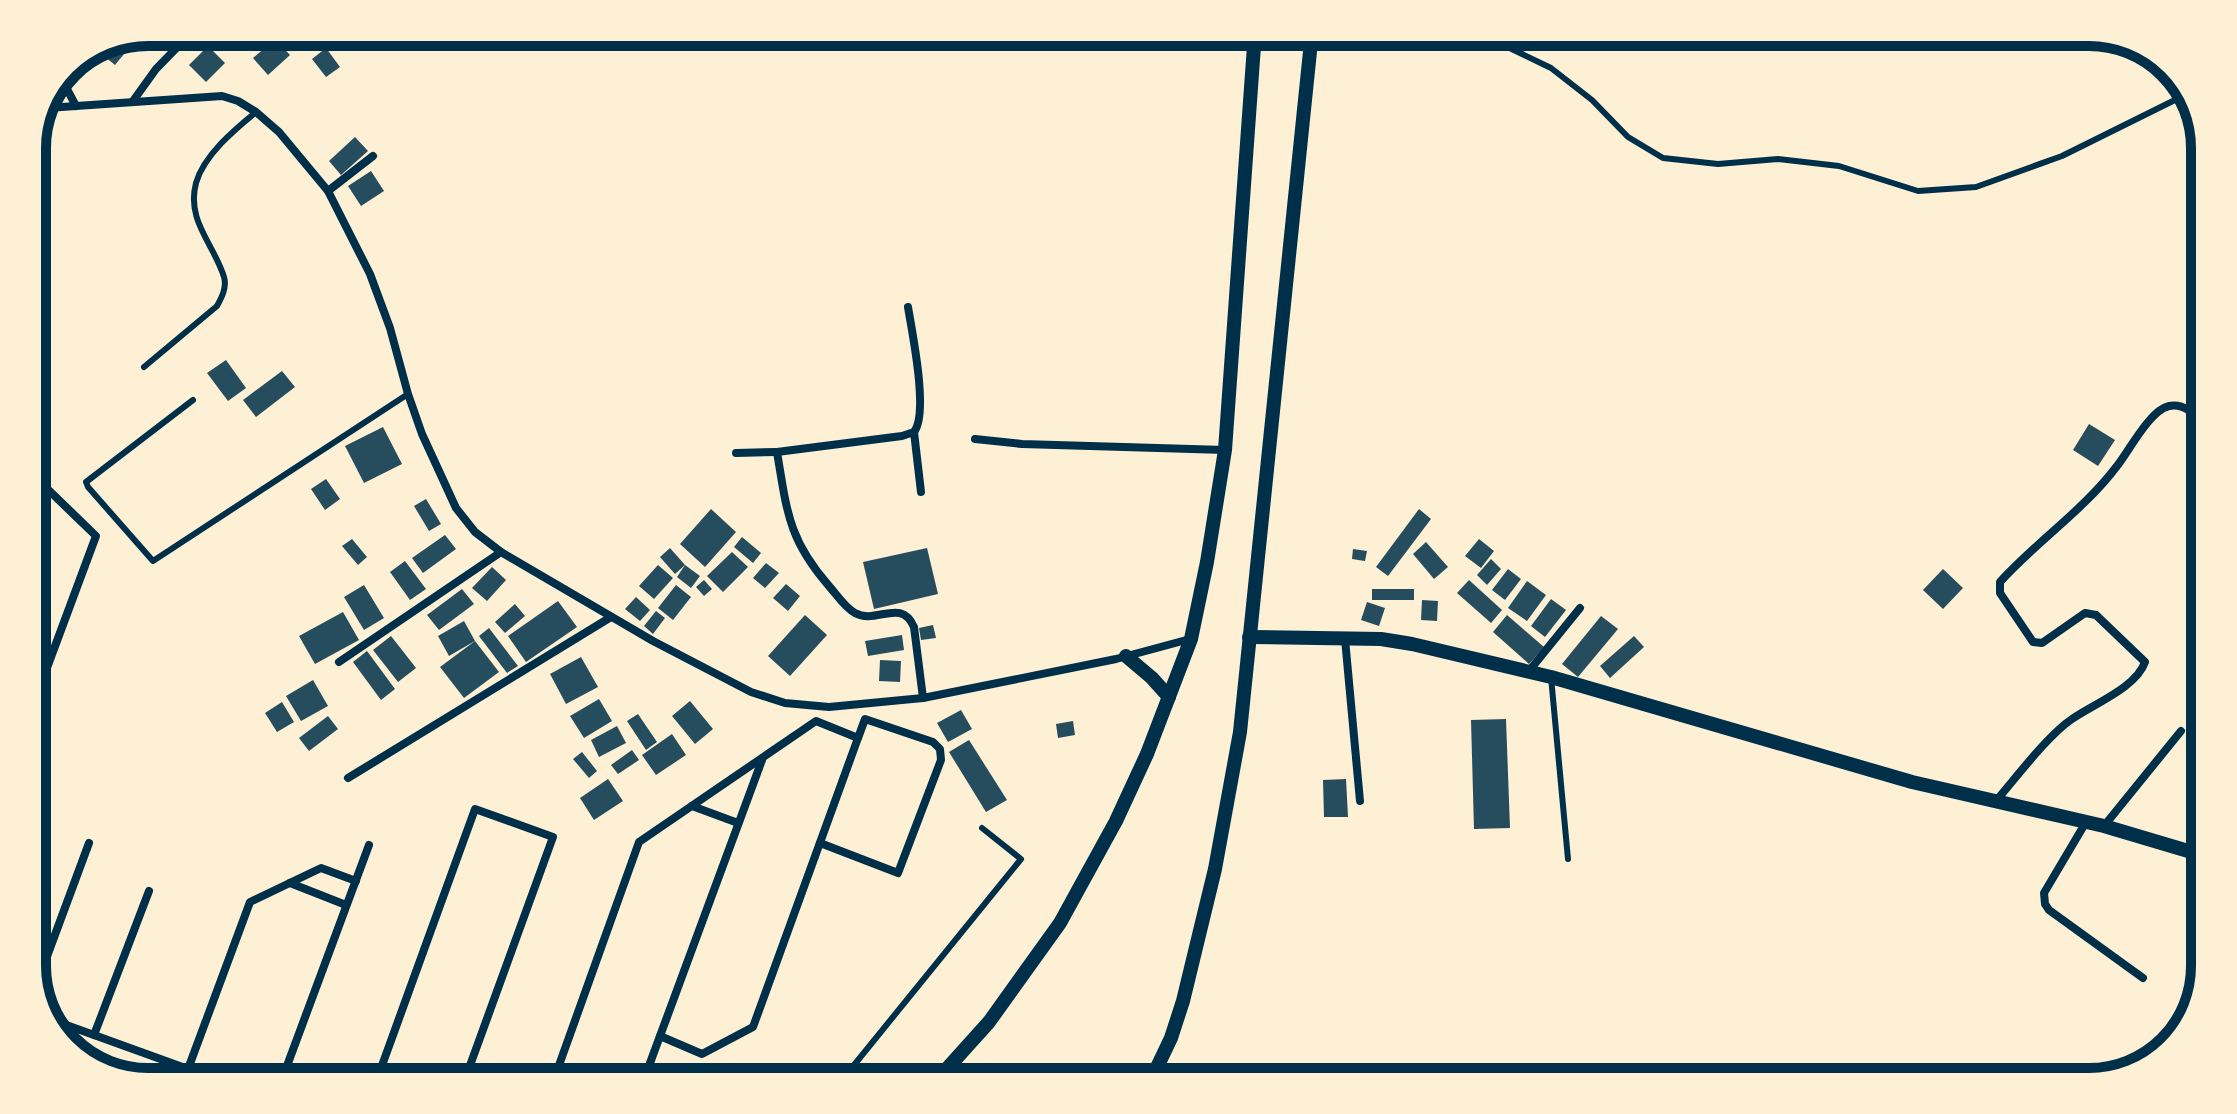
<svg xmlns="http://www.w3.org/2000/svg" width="2237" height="1114" viewBox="0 0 2237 1114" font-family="'Public Sans',sans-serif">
	<rect width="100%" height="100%" fill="#fdf0d5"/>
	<!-- building -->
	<g fill="#264d5e">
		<polygon points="244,32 269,32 246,51 236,38"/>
		<polygon points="301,32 335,32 313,48"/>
		<polygon points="371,32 381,32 387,40 381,44"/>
		<polygon points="143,34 131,48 124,42 128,40"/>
		<polygon points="275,39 290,55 268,75 253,58"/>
		<polygon points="115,46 124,54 115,65 99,52"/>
		<polygon points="208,46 225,63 206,82 189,65"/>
		<polygon points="326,48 340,67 326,77 312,59"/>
		<polygon points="355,137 368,151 341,175 329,161"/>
		<polygon points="371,171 384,191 361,206 348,186"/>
		<polygon points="226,360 246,388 228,401 207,373"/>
		<polygon points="282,371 295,387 256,417 243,400"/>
		<polygon points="2089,424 2115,440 2098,466 2073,450"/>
		<polygon points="383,427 402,464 364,483 345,446"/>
		<polygon points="326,479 340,499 325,510 311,489"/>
		<polygon points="426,499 441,524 429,531 414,506"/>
		<polygon points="711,509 736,532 705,567 680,544"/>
		<polygon points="1419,509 1431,519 1388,576 1376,567"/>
		<polygon points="445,535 456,549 423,573 412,558"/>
		<polygon points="742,537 761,553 753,563 734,547"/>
		<polygon points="352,539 367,557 358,565 342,546"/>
		<polygon points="1479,539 1494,551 1481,568 1465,556"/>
		<polygon points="1426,542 1448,567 1434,579 1413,554"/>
		<polygon points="670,548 685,565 675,574 660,557"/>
		<polygon points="927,548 938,594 874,609 863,562"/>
		<polygon points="1353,549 1367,551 1365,561 1352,559"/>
		<polygon points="732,552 748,567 723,592 707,576"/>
		<polygon points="1491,559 1501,569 1487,585 1477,575"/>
		<polygon points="405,561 426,589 410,600 390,572"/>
		<polygon points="766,563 779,573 765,588 753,578"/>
		<polygon points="658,565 673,578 654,599 639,586"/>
		<polygon points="685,565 700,576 691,588 677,577"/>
		<polygon points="492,567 506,580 487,601 472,588"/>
		<polygon points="1508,569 1521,579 1505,600 1492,590"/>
		<polygon points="1943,569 1963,588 1943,609 1923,590"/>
		<polygon points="704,580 712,589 704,596 696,587"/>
		<polygon points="1469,580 1502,610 1491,623 1457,593"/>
		<polygon points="1527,581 1546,595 1527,621 1508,608"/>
		<polygon points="786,584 800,596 788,611 773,598"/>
		<polygon points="364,585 384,618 364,630 344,597"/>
		<polygon points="676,585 691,597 673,620 658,608"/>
		<polygon points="462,589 474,604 439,630 427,615"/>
		<rect x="1372" y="589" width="42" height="11"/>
		<polygon points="636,597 650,610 640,621 625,609"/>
		<polygon points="1551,599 1566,610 1545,637 1531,626"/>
		<polygon points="1422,600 1438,601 1437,621 1421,620"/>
		<polygon points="558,601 577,627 526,662 508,636"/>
		<polygon points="1367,602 1385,608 1379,626 1361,620"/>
		<polygon points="515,604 525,616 505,633 495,622"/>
		<polygon points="656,611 665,618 653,634 644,626"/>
		<polygon points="343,612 359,640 315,664 299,636"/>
		<polygon points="805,615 827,635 790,676 768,656"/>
		<polygon points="1507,615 1544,647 1529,664 1493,632"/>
		<polygon points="1601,616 1618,629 1578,677 1562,664"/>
		<polygon points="464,621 475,641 449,656 438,636"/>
		<polygon points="933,625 936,638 921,640 919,628"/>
		<polygon points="489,628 518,666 507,673 479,636"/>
		<polygon points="902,635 904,650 868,656 865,641"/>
		<polygon points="391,636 416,668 398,682 373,650"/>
		<polygon points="1634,636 1644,647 1610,678 1600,666"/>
		<polygon points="475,641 499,672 464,698 440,667"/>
		<polygon points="367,651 395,689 381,700 353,662"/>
		<polygon points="581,657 598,687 566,704 550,674"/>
		<polygon points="880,660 901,661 900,682 879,681"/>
		<polygon points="313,680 328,706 301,721 286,696"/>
		<polygon points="599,699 612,721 584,738 570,716"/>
		<polygon points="690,701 713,729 695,744 672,716"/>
		<polygon points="282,702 294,722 277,732 265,713"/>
		<polygon points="961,710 972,729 948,742 937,723"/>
		<polygon points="638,714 657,742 646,750 627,721"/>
		<polygon points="328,716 338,729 309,751 299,738"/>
		<polygon points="1506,719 1510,828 1474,829 1471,720"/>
		<polygon points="1073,721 1075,735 1058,738 1056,724"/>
		<polygon points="617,726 626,743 599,757 591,740"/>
		<polygon points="672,734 686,755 656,775 642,755"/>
		<polygon points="969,740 1007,800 986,812 949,752"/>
		<polygon points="632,750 639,760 618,774 611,765"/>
		<polygon points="582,752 597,771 589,778 573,759"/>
		<polygon points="608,779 623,801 594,820 580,798"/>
		<polygon points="1346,779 1348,817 1324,817 1323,780"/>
	</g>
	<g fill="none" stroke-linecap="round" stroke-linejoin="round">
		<!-- service -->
		<g stroke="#003049" stroke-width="6">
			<polyline points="1465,32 1493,40 1551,68 1592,100 1628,137 1663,158 1718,164 1778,159 1839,166 1918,191 1976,187 2062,156 2189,93"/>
			<path d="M144 367 217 306C222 297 227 287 224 277 214 244 186 221 196 183 204 155 234 130 256 112"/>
			<polyline points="193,400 86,482 88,487 153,561 408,394"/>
			<polyline points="1551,677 1568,859"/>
			<polyline points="850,1070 863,1082"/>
			<polyline points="837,1082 850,1070 1021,859 982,828"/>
		</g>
		<!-- minor -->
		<g stroke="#003049" stroke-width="8">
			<polyline points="61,78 76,106"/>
			<polyline points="133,101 156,69 192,32"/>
			<polyline points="47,108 222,96 238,101 256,112 279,132 328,191 370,274 390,328 408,394 422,434 456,508 475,532 501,552 653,641 751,692 785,703 829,707 923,698 1116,659 1190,639"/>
			<polyline points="328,191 373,156"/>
			<path d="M908 307C912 332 929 413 914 432L902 436 777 452C787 511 788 539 829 586 837 595 845 608 855 613 876 625 901 597 914 627L923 698"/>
			<polyline points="914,432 921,492"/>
			<polyline points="975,439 1022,444 1225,450"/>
			<polyline points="736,453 777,452"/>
			<polyline points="32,474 96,536 32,708"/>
			<polyline points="1345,639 1360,801"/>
			<polyline points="339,662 501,552"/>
			<polyline points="1529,671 1580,608"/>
			<polyline points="348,778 611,617"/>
			<path d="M1995 802C2015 779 2048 735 2072 719 2093 704 2136 688 2145 662L2096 615 2085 613 2042 643 2033 642 2000 593V582C2037 541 2084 510 2117 466 2129 451 2150 410 2169 406 2185 403 2195 415 2205 426"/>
			<polyline points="692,806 738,823"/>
			<polyline points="2086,822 2044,893 2045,904 2049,910 2143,978"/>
			<polyline points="2104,826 2181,731"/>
			<polyline points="290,883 346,905"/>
			<polyline points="36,986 89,843"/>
			<polyline points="47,1018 224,1082"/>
			<polyline points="94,1035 149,891"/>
			<polyline points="660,1036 702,1054 753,1027 858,738"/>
			<polyline points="188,1069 250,902 321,868 356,881"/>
			<polyline points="281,1082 369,845"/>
			<polyline points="376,1082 475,809 553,837 464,1082"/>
			<polyline points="553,1082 639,842 816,721 858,738 865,719 933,742 940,749 941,760 898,873 820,843"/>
			<polyline points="643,1082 762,760"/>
		</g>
		<!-- tertiary -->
		<g stroke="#003049" stroke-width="14">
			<polyline points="1249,637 1381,639 1412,644 1551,677 1912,782 2104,826 2205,856"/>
			<polyline points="1126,656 1152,678 1169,697"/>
			<polyline points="935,1082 989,1022 1060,923 1116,821 1147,754 1191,639 1207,562 1225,450 1255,32"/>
			<polyline points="1150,1082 1171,1038 1183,1001 1215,869 1240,732 1312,32"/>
		</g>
	</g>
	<!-- crop -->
	<path d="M0 0H2237V1114H0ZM148 46H2089A102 102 0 0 1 2191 148V966A102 102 0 0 1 2089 1068H148A102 102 0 0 1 46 966V148A102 102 0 0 1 148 46Z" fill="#fdf0d5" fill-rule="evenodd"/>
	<path fill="none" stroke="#003049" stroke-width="10" d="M148 46H2089A102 102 0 0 1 2191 148V966A102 102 0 0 1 2089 1068H148A102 102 0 0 1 46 966V148A102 102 0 0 1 148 46Z"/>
</svg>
